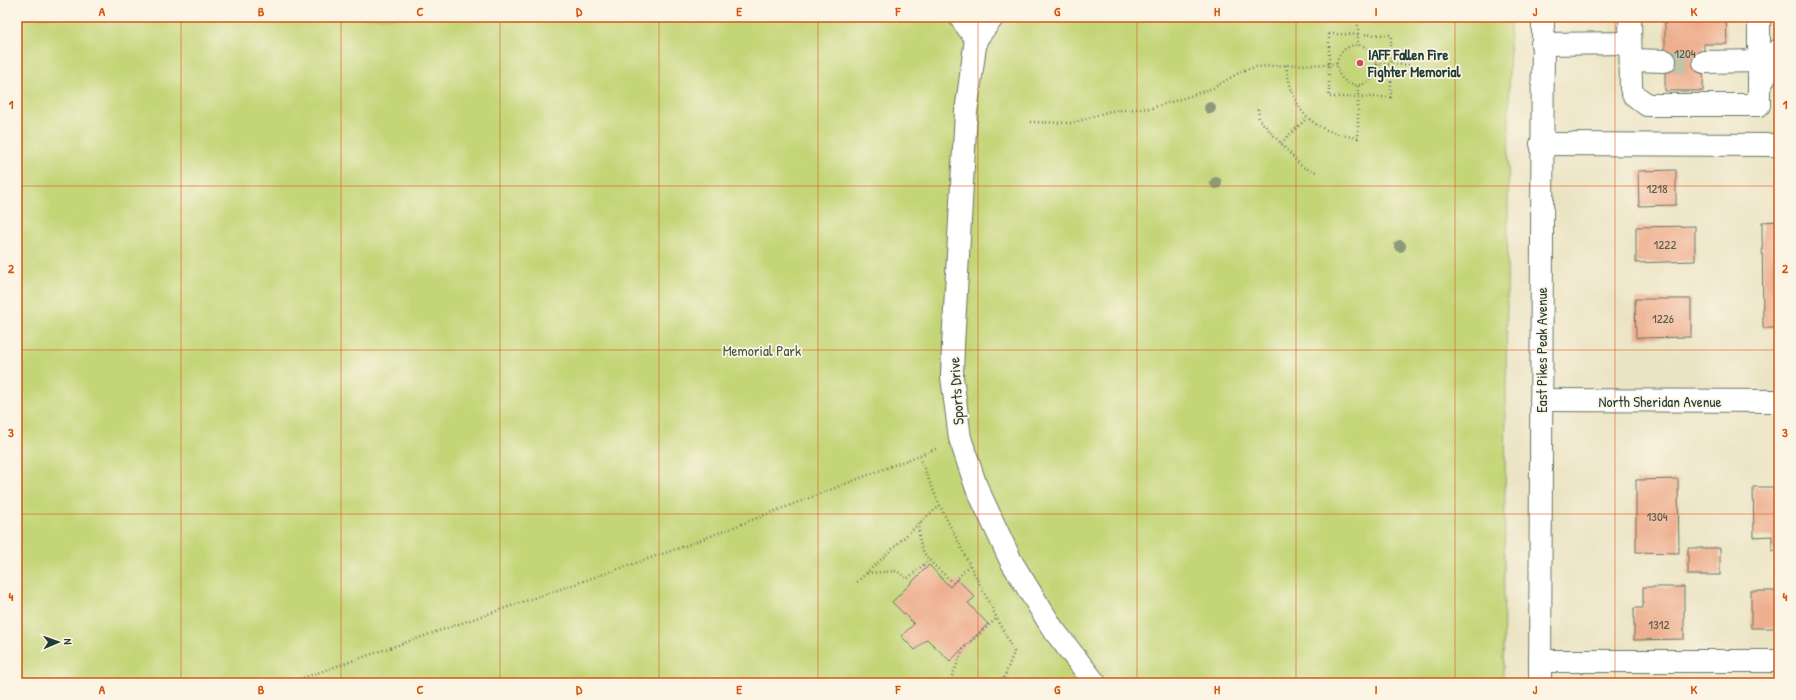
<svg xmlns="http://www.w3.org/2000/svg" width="1796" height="700" viewBox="0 0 1796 700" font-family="'Patrick Hand',sans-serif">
	<rect width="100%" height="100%" fill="#fcf5e5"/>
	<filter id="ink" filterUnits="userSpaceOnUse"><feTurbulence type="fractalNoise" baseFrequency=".025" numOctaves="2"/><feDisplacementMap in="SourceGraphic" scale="8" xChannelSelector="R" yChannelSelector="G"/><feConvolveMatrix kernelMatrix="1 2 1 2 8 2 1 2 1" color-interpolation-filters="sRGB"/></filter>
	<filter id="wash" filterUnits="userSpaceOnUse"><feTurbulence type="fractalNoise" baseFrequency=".012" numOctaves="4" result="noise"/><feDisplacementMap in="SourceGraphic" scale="16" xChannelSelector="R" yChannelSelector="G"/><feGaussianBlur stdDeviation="0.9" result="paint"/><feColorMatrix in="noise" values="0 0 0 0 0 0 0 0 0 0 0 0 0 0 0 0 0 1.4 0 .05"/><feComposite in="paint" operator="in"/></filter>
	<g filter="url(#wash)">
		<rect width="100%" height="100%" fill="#ebe4c4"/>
		<!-- green -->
		<polygon fill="#c4d578" stroke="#728956" points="17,17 1510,17 1503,683 17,683"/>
		<g id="blocks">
			<!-- building -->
			<g fill="#eeaf8f">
				<polygon points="1665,17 1726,17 1727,44 1704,44 1703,91 1665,91"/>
				<rect x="1769" y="17" width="10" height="25"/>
				<polygon points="1676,170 1676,205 1639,206 1638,171"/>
				<polygon points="1779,221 1779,328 1763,328 1762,222"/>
				<polygon points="1695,226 1695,261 1636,263 1636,227"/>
				<polygon points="1635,299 1691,299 1691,337 1636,338"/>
				<polygon points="1678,479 1679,553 1636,552 1636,480"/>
				<polygon points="1753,487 1773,487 1773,491 1779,490 1779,551 1772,551 1772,536 1754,537"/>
				<rect x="1688" y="548" width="32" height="27"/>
				<polygon points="929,565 950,587 957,579 975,597 968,603 988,624 950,661 927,639 915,650 901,636 914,624 892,602"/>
				<polygon points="1643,587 1684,587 1684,639 1634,640 1634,608 1643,608"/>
				<rect x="1751" y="591" width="28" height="37"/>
				<polygon points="1677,680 1677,683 1632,683 1632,681"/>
			</g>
		</g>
	</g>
	<g filter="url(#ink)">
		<use href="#blocks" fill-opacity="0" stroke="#676" stroke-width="1"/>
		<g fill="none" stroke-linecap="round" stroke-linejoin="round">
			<!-- minor-tunnel -->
			<polyline stroke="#c2c3a7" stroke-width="22" stroke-dasharray="22 11" stroke-linecap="butt" points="1665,61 1704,62"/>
			<defs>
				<g id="minor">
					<polyline points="960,17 976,39 993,17"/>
					<polyline points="1630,17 1631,88 1633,94 1647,105 1759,105 1759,17"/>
					<polyline points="976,39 966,112 953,345 952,377 960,438 976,486 1011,561 1053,629 1095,683"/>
					<polyline points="1542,44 1630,43"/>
					<polyline points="1631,60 1665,61"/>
					<polyline points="1704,62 1759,61"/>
					<polyline points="1760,86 1779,50"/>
					<polyline points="1541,144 1779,145"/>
					<polyline points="1541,400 1779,401"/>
					<polyline points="1540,661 1779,661"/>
				</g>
				<polyline id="major" points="1540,683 1543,17"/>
			</defs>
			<!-- minor casing -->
			<use href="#minor" stroke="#676" stroke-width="24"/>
			<!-- major casing -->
			<use href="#major" stroke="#676" stroke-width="24"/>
			<!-- path -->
			<g stroke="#676" stroke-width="2.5" stroke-dasharray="1 3" stroke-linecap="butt">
				<polyline points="1358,17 1358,45"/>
				<polygon points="1329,34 1391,35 1391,97 1329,97"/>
				<circle cx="1357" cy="65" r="20"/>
				<polyline points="1376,64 1410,65"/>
				<path d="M1286 65C1293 112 1310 131 1358 138V85"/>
				<polyline points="1258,109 1259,119 1302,167 1316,172"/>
				<polyline points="1030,122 1072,123 1110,111 1151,108 1178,100 1213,88 1242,71 1255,67 1286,65 1337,64"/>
				<polyline points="1281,143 1307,118"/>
				<polyline points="919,457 940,506 1014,652 1002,683"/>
				<path d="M920 523C915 554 933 564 954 583L969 565"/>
				<polyline points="867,573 897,571 907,579 929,560"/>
				<polyline points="857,582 925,518 940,506"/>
				<polyline points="952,676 964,648 997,618"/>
				<polyline points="288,683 685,546 938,448"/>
			</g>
			<!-- minor -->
			<use href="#minor" stroke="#fff" stroke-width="22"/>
			<!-- major -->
			<use href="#major" stroke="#fff" stroke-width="22"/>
		</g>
		<!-- trees -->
		<g fill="#8d997c">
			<circle cx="1210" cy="108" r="6"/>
			<circle cx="1216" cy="183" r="6"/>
			<circle cx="1400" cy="246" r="6"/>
		</g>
	</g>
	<!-- grid -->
	<path fill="none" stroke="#d45610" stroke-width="1" stroke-opacity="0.55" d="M181 17V683M341 17V683M500 17V683M659 17V683M818 17V683M978 17V683M1137 17V683M1296 17V683M1455 17V683M1615 17V683M17 186H1779M17 350H1779M17 514H1779"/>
	<!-- markers -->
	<circle fill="#d1495b" stroke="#fcf5e5" stroke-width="1.5" cx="1360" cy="63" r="4"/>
	<g text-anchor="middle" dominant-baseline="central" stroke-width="3.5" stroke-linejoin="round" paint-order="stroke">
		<!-- number labels -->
		<g font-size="13" fill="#535a4b">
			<text x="1685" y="53">1204</text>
			<text x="1657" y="188">1218</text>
			<text x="1665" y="244">1222</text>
			<text x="1663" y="318">1226</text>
			<text x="1657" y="516">1304</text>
			<text x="1659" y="624">1312</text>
		</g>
		<!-- poi labels -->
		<g font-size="15" font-weight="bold" fill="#1f3d34" stroke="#fcf5e5" text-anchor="start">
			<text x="1368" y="54">IAFF Fallen Fire<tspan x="1368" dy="17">Fighter Memorial</tspan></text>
		</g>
		<!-- park labels -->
		<g font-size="15" fill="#405b42" stroke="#fcf5e5">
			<text x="762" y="350">Memorial Park</text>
		</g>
		<!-- street labels -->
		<g font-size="15" fill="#1f3d34" stroke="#fcf5e5">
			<text transform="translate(1541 350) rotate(-90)">East Pikes Peak Avenue</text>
			<text transform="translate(956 391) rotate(-94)">Sports Drive</text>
			<text x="1660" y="401">North Sheridan Avenue</text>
		</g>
	</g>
	<!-- margin -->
	<rect width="1796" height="700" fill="none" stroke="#fcf5e5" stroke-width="44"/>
	<!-- north arrow -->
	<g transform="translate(58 642) rotate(88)" stroke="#fcf5e5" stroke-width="3" paint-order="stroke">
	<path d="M0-3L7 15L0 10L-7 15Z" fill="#1f3d34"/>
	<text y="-6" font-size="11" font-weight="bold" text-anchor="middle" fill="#1f3d34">N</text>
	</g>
	<rect x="22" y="22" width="1752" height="656" fill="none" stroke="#d45610" stroke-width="1.5"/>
	<g font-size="13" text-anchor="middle" font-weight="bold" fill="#d45610">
		<text x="102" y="16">A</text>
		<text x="261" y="16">B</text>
		<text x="420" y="16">C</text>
		<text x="579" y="16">D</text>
		<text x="739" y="16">E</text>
		<text x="898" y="16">F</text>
		<text x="1057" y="16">G</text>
		<text x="1217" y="16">H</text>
		<text x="1376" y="16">I</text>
		<text x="1535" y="16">J</text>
		<text x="1694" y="16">K</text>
		<text x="11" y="109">1</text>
		<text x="1785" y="109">1</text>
		<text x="11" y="273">2</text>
		<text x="1785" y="273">2</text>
		<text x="11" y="437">3</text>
		<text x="1785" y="437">3</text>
		<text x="11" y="601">4</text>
		<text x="1785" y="601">4</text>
		<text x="102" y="694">A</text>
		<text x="261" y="694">B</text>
		<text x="420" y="694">C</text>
		<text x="579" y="694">D</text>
		<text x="739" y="694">E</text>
		<text x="898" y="694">F</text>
		<text x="1057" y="694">G</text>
		<text x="1217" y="694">H</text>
		<text x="1376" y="694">I</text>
		<text x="1535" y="694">J</text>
		<text x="1694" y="694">K</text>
	</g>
</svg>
